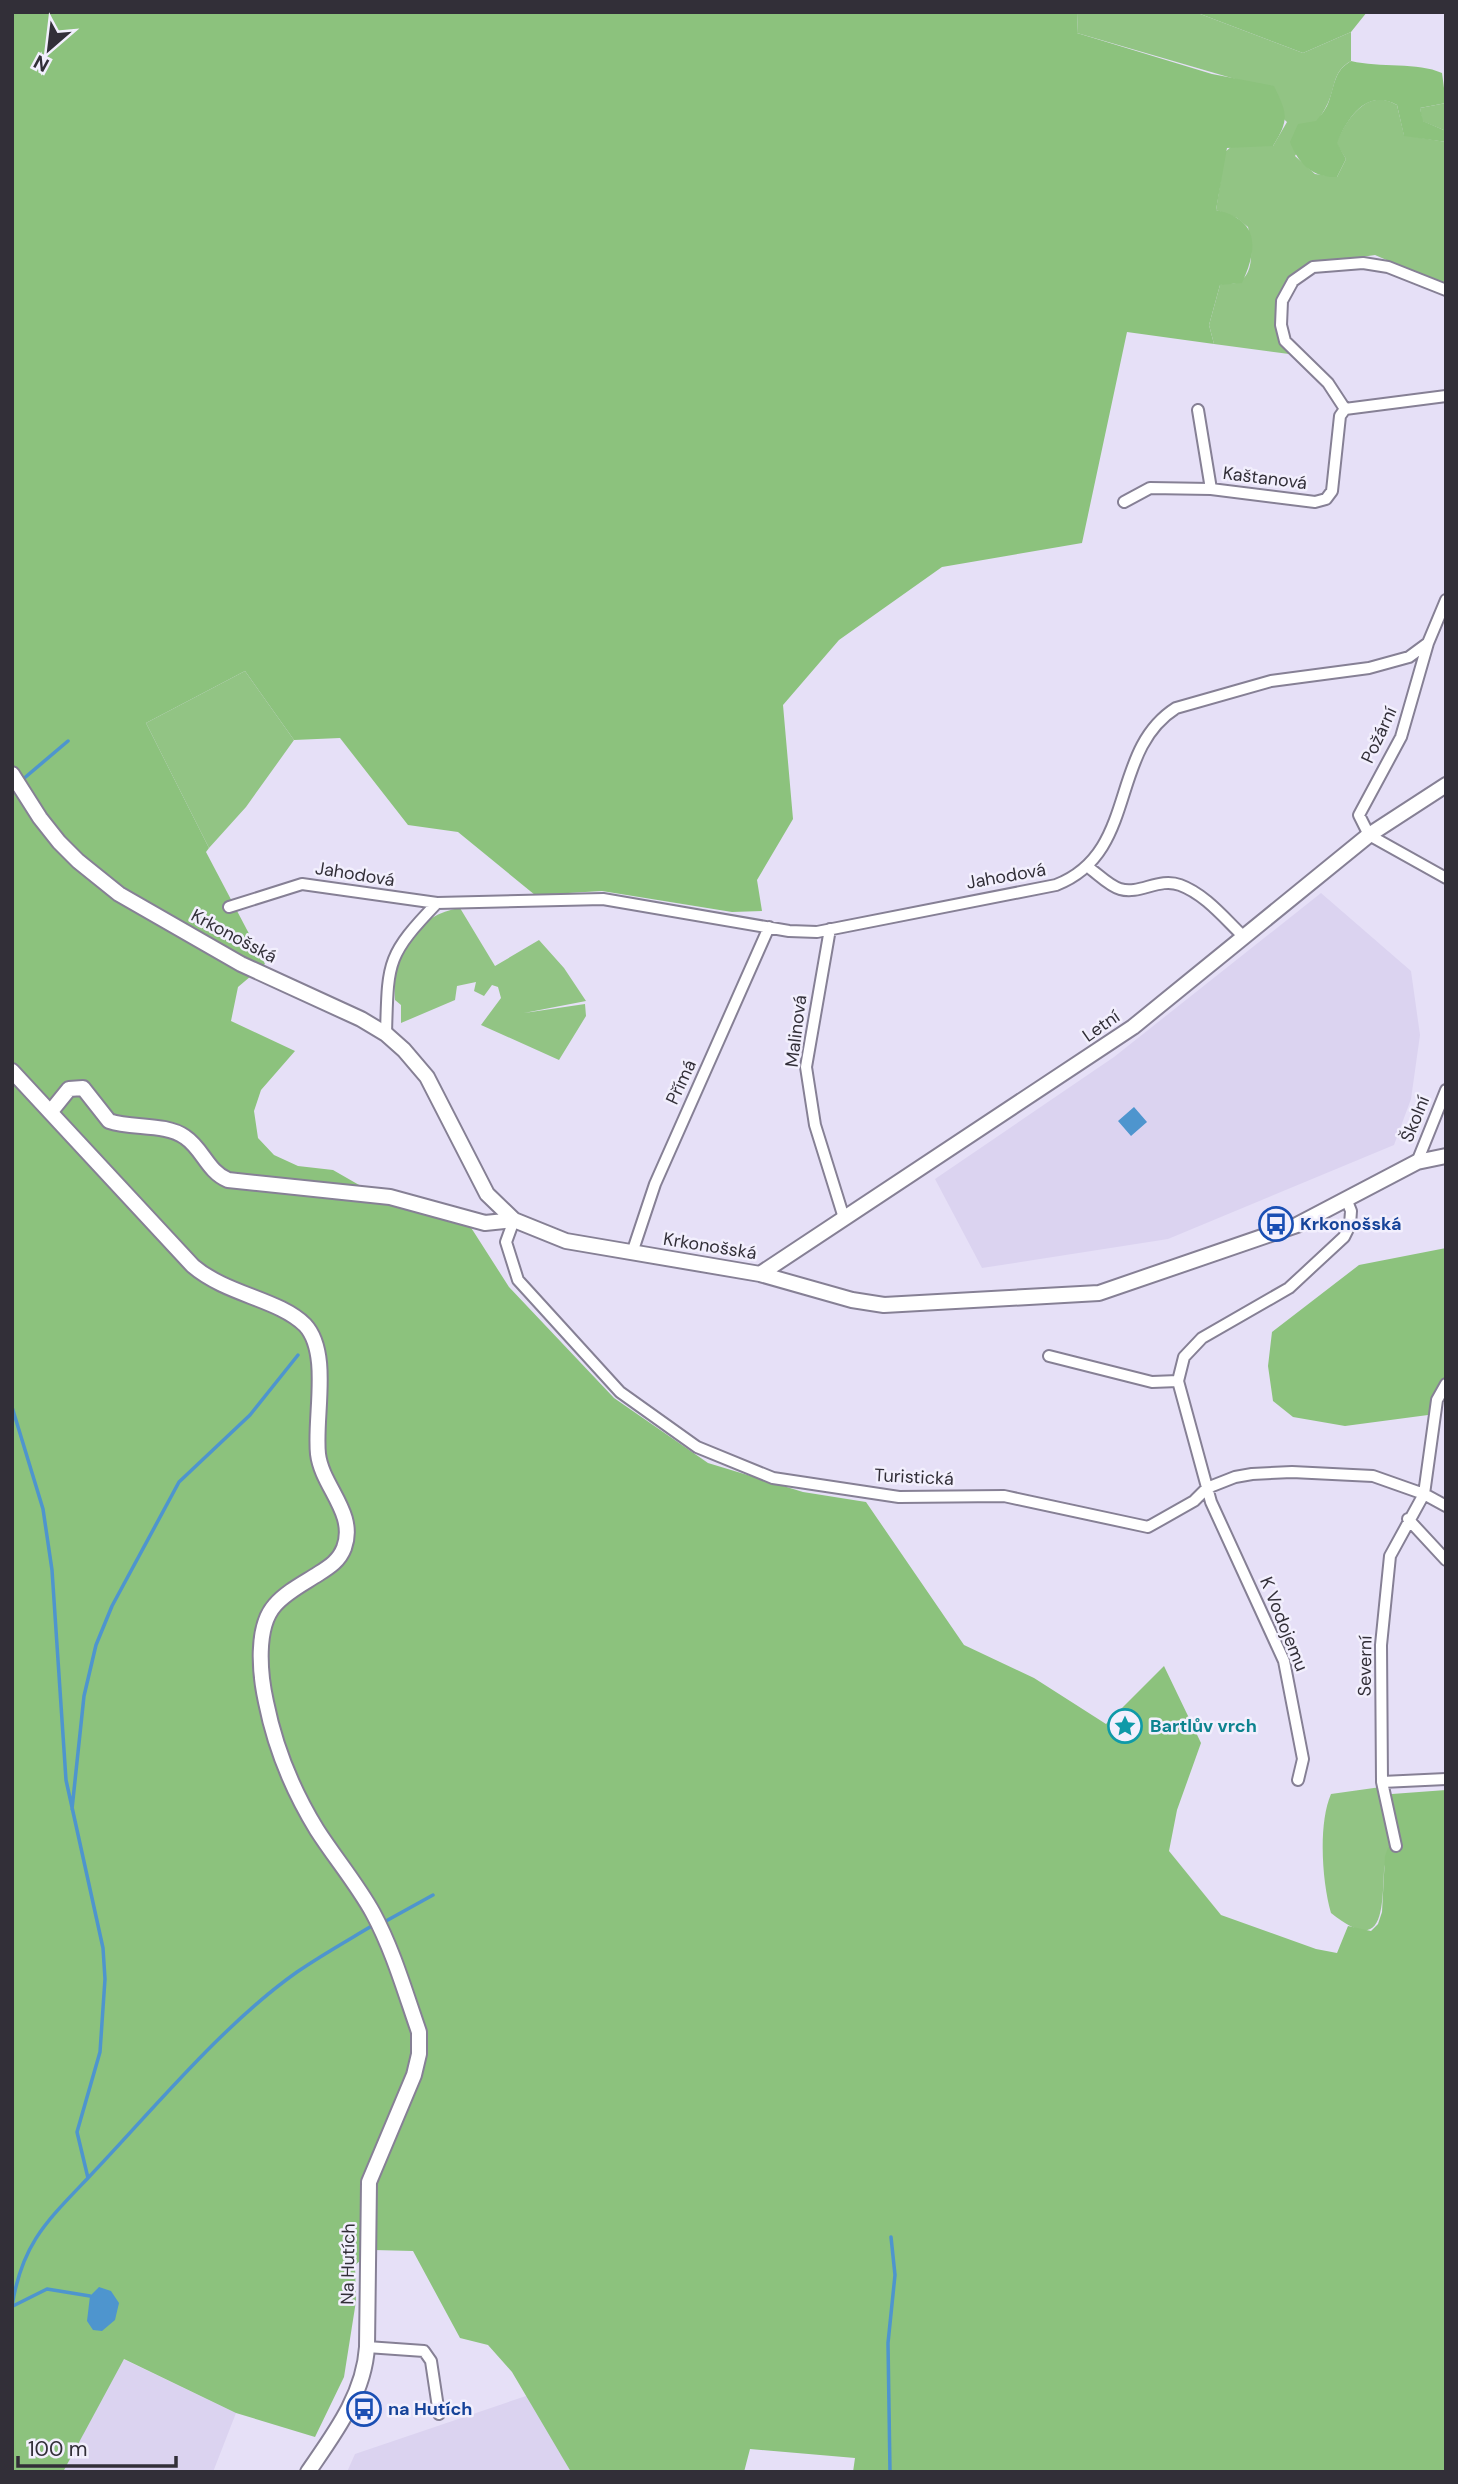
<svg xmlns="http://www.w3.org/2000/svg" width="1458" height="2484" font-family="'DM Sans',sans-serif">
<rect width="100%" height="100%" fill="#e6e0f7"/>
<path fill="#dbd3f0" d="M1321 893 1411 971 1420 1035 1411 1099 1394 1145 1168 1239 982 1268 935 1179 1114 1057Z
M123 2359 236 2413 213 2472H63Z
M529 2395 571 2472H347L355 2454Z"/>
<path fill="#92c484" d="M1078 12H1195L1303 53 1351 32V61C1332 72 1336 86 1328 103 1319 121 1306 138 1295 156L1315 174 1337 177 1346 159 1336 143C1347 119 1367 87 1397 105L1404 135 1446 142V286L1375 255 1314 264 1285 285 1276 301 1279 339 1289 354 1214 344 1209 325 1220 285C1226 282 1230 285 1236 283 1257 276 1251 242 1248 227L1237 218 1216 210 1225 152 1232 146H1273L1287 122 1242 81 1077 33Z
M1446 103V131L1422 121 1420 108Z
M245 671 294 740 246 807 209 848 146 723Z
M460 908 495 966 539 940 564 968 586 1001 524 1013 585 1004 586 1016 559 1060 481 1025 501 998 498 987 492 985 484 996 474 991 476 982 457 986 455 1000 401 1023V1005L395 1000C391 956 414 915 460 908Z
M1381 1787C1380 1805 1388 1821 1389 1840 1390 1850 1385 1861 1384 1871 1382 1915 1382 1954 1331 1913 1322 1882 1318 1824 1331 1794Z"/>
<path fill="#8cc27d" d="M12 12H1078L1077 33 1212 74 1274 86C1287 113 1290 119 1273 146L1227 148 1216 210C1260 220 1258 248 1242 283L1220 285 1209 325 1214 344 1127 332 1082 543 942 567 839 640 783 705 793 819 757 880 762 911 732 912 602 891 535 895 458 832 408 825 340 738 294 740 245 671 146 723 209 848 206 852 265 964 238 987 231 1021 295 1051 261 1090 254 1111 258 1138 274 1155 298 1166 333 1170 387 1201 470 1226 509 1287 614 1398 708 1463 803 1492 866 1502 964 1645 1034 1678 1106 1724 1164 1666 1201 1743 1177 1810 1169 1851 1221 1915 1316 1949 1337 1953 1348 1926 1371 1931 1378 1924 1382 1912 1385 1856 1390 1842 1380 1799 1392 1794 1446 1790V2472H853L855 2458 750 2449 744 2472H571L512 2372 488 2345 460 2338 413 2251 374 2250 355 2265 356 2301 344 2377 315 2437 236 2413 124 2359 63 2472H12Z
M1195 12H1367L1351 32 1303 53Z
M1351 61C1380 68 1418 62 1442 73L1446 103 1420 108 1423 121 1446 131V142L1404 136 1397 105C1366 88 1347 119 1337 143L1346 159 1337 177C1312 178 1298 163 1290 142L1298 124 1316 121C1321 115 1327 108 1329 101 1335 84 1334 71 1351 61Z
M1446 1248V1374L1428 1415 1345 1426 1293 1417 1273 1401 1268 1366 1272 1332 1359 1265Z"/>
<path fill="#4e95ce" d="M1134 1107 1147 1122 1131 1136 1118 1121Z
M99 2287 111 2291 119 2303 115 2320 102 2331 93 2330 87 2321 90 2296Z"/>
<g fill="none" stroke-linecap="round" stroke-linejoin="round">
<path stroke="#4e95ce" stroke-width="3.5" d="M22 780 68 741
M12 1407 43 1509 52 1570 66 1780 103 1948 105 1979 100 2052 77 2132 88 2178C46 2222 22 2244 12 2306
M72 1809 84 1696 96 1645 112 1606 179 1482 250 1415 298 1355
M386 1921 433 1895
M88 2178C151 2112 223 2024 297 1972 320 1956 345 1942 370 1927
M13 2306 47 2289 90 2296
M890 2472 888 2343 895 2275 891 2237"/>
<g stroke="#868095" stroke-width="14">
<path id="minor" d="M1345 409 1328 383 1285 341 1281 325 1282 301 1293 281 1313 267 1363 263 1388 267 1446 290
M1198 410 1211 489 1315 502 1326 499 1332 491 1340 416 1345 409 1446 396
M1124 502 1150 488 1211 489
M1428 643 1401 737 1359 815 1369 835 1446 878
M1088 867C1098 874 1109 886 1120 889 1140 895 1159 877 1180 885 1205 894 1225 919 1244 937
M229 907 302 884 437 903 603 899 789 931 817 932 1056 885C1139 853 1108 751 1176 708L1271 681 1369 668 1409 657 1428 643 1446 600
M830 929 806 1067 815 1125 844 1218
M386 1034C388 962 386 956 437 903
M1417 1162 1446 1090
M514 1220 506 1242 518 1280 620 1392 697 1447 773 1478 899 1497 1004 1496 1148 1527 1194 1501 1207 1488 1235 1477 1252 1474 1292 1472 1373 1476 1424 1494 1446 1506
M632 1253 655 1184 769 927
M1049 1356 1152 1382 1178 1381
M1408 1519 1446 1560
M1298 1780 1303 1759 1284 1661 1211 1502 1178 1381 1184 1357 1202 1338 1289 1288 1344 1237 1350 1225 1351 1211 1347 1201
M1382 1782 1446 1779
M1396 1846 1382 1782 1381 1645 1390 1556 1424 1494 1437 1400 1446 1384
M367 2347 424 2351 431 2361 439 2414"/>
</g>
<g stroke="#868095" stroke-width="18">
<path id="tertiary" d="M12 774 40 818 59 842 78 861 119 894 241 964 361 1019 386 1034 404 1050 427 1077 487 1194 514 1220 566 1241 760 1274 852 1300 884 1305 1099 1293 1297 1225 1417 1162 1446 1156
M12 1071 193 1266C227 1295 279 1299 305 1325 331 1353 314 1417 318 1454 322 1487 357 1513 344 1548 339 1561 329 1567 318 1574 304 1583 286 1592 275 1605 255 1627 260 1675 266 1702 275 1747 293 1791 317 1830 335 1858 357 1884 373 1913 393 1950 405 1992 419 2032V2054L414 2075 369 2182 367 2347C364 2395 334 2434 308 2472
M52 1110 69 1089 83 1088 109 1121C132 1129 165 1123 185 1137 203 1149 207 1171 228 1180L390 1197 485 1223 514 1220
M760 1274 1133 1027 1369 835 1446 785"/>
</g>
<use href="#minor" stroke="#fff" stroke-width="10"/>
<use href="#tertiary" stroke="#fff" stroke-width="14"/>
</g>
<defs>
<g id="bus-ring" transform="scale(1.75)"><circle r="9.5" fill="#f2effd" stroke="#1a4fb4" stroke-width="1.5"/><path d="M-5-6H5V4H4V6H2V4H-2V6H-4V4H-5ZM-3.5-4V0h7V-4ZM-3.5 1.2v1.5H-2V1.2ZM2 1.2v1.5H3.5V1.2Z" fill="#1a4fb4"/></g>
<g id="sight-ring" transform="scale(1.75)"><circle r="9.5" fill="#f2effd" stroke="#0f9aa8" stroke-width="1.5"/><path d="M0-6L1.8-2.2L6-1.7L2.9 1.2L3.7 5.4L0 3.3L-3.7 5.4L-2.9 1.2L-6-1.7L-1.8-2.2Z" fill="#0f9aa8"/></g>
</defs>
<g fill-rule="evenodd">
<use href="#bus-ring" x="1276" y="1224"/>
<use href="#sight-ring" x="1125" y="1726"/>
<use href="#bus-ring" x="364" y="2409"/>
</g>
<g text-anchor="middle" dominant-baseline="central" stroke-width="5" stroke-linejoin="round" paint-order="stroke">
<g font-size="18" fill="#322f38" stroke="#f2effd">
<text transform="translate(1265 478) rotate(7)">Kaštanová</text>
<text transform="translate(1379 735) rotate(-65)">Požární</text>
<text transform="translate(355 874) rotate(9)">Jahodová</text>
<text transform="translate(1006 876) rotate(-10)">Jahodová</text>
<text transform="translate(234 936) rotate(28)">Krkonošská</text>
<text transform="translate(1101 1026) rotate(-35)">Letní</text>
<text transform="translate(796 1031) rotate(-83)">Malinová</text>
<text transform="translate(681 1082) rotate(-65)">Přímá</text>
<text transform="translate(1415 1119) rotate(-68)">Školní</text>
<text transform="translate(710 1246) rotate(9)">Krkonošská</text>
<text transform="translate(914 1477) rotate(3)">Turistická</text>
<text transform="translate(1284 1624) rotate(68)">K Vodojemu</text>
<text transform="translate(1365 1666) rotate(-89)">Severní</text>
<text transform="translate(348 2264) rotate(-89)">Na Hutích</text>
</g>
<g font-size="18" font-weight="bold" fill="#164399" stroke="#f2effd" text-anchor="start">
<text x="1300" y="1224">Krkonošská</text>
<text x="388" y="2409">na Hutích</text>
</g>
<g font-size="18" font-weight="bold" fill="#0d838f" stroke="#f2effd" text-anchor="start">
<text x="1150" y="1726">Bartlův vrch</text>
</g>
</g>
<rect width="1458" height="2484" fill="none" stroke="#322f38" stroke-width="28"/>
<g transform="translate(49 49) rotate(208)" stroke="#f2effd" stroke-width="5" paint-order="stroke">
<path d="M0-5L12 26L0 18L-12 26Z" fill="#322f38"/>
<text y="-10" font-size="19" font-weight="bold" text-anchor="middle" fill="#322f38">N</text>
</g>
<path d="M18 2456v10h158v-10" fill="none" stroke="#322f38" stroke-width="3.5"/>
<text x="28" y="2456" font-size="21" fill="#322f38" stroke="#f2effd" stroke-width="5" paint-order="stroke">100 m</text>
</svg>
